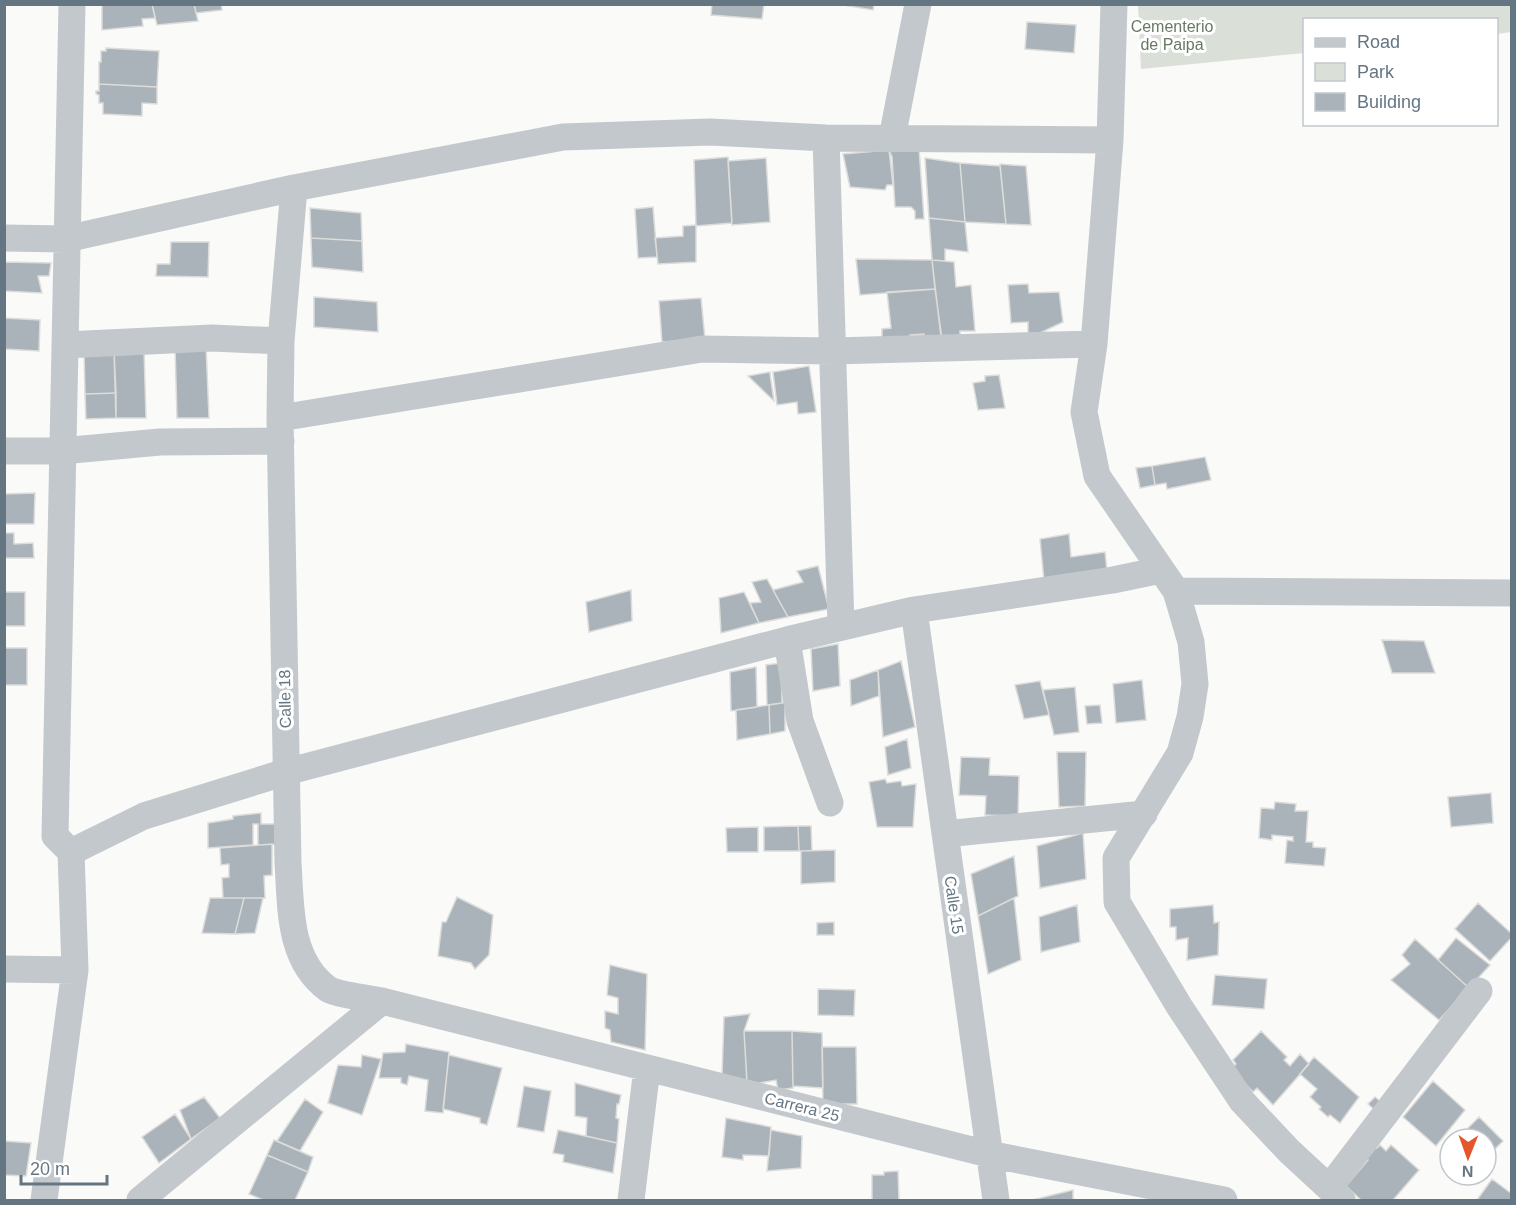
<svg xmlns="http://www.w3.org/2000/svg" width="1516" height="1205" font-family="Arial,sans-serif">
<rect width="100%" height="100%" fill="#fafaf8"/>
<path fill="#dadfd7" d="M1138 5H1511V32L1497 34 1496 20H1304V53L1141 69Z"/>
<path fill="#aab3b9" stroke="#dcdcda" stroke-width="1.5" d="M102 4H152L155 18 142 19 143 26 102 30Z
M152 4H194L198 21 157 25Z
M194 4H221L222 10 196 13Z
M712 4H764L762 19 711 15Z
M837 4H874L873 10Z
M1027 22 1076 25 1074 53 1025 49Z
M106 48 159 51 157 87 99 84V62H101V51H106Z
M99 84 157 87V104L142 103V116L103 114V103H99V95L96 94V91H99Z
M919 148 924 219H915V211L911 207H895L892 157 889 150Z
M889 150 893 185H887L885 190 850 187 843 154Z
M728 157 732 223 696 226 694 160Z
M766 158 770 222 732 225 728 161Z
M925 158 960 163 965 222 929 218Z
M960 163 1000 166 1006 224 965 222Z
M1000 164 1026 166 1031 225 1006 224Z
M653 207 657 257 638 258 635 209Z
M310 208 361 213 362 241 311 238Z
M929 218 965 222 968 252 945 249V261L932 260Z
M696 225V262L658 264 655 238 683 236V226Z
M311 238 362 241 363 272 312 267Z
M171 242H209L208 277 156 276 157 264H170Z
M856 259 932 260 935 289 860 295Z
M932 260 954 262 956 287 971 285 975 331H960V337H941Z
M4 262 51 263 49 276H38L42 293 4 291Z
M1028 284 1029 293 1059 292 1063 322 1038 334 1028 335V322L1011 323 1008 285Z
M935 289 942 339 924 338V334L910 335V341L882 340V329L891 328 887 292Z
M314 297 377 302 378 332 314 327Z
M701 298 705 339 662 342 659 301Z
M4 318 40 320 39 351 4 349Z
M175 346H206L209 418H177Z
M144 350 146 418H116L114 351Z
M84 351H114L116 393 85 394Z
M809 366 816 412 798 414 797 402 777 405 773 372Z
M770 372V374L774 401 748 376Z
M999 375 1005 408 978 410 973 383 985 381V376Z
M116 393V418L86 419 85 394Z
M1205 457 1211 480 1167 489 1166 483 1155 485 1152 466Z
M1152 466 1155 485 1140 488 1136 468Z
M35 493 34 524H4V494Z
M4 533H14V544L33 543 34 558H4Z
M1069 534 1071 557 1105 552 1107 571 1044 581 1040 539Z
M818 566 829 609 788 617 773 590 803 582 797 571Z
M767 579 788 617 759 623 750 603 761 602 752 582Z
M631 590 632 621 589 632 586 602Z
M4 592H25V626H4Z
M744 592 759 623 721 633 719 598Z
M1382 640 1424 641 1435 673H1392Z
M838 644 840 686 813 691 811 649Z
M4 648H27V685H4Z
M901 661 915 727 883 737 878 670Z
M781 663 782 703 767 705 766 665Z
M756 667 757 707 731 711 730 672Z
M878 670 879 696 851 706 850 680Z
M1142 680 1146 720 1116 723 1113 684Z
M1040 681 1049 715 1024 719 1015 685Z
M1075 687 1079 732 1054 735 1043 690Z
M782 703H785V731L770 734 769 705Z
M769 705 770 734 737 740 736 710Z
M1100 705 1102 723 1087 724 1085 706Z
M907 739 911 768 888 775 885 747Z
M1057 752H1086L1085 806 1059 807Z
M961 757 990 758 989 775 1019 776 1018 816 985 815 986 796 959 795Z
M885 779 887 783 901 781 902 786 916 784 913 827H877L869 782Z
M1491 793 1493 823 1451 827 1448 797Z
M1275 802 1296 804 1295 811H1308L1306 842H1313V847L1326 848 1324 866 1285 863 1287 840 1293 841V837L1272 835V840L1259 838 1261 808 1274 809Z
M261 813V824H276V844L258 845V824H253V845L208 848V823L233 819V816Z
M798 826 799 851H764V827Z
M798 826H811L812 851H799Z
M758 827V852H727L726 828Z
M1083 833 1086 879 1040 888 1037 846Z
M272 844V875L264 876 265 898H223L222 878 229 877V864L221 865 220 848Z
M835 850V882L801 884V851Z
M1014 856 1018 896 978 916 971 874Z
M457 897 493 915 489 955 475 969 471 963 438 956 442 922H446Z
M210 898H244L235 934 202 933Z
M244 898H263L255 933 235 934Z
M1014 898 1021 960 988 974 978 916Z
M1478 903 1512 934V937L1490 961 1455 929Z
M1077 905 1080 942 1041 952 1039 917Z
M1213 905 1214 923 1219 922 1218 955 1187 960 1188 938 1176 940V927H1170V909Z
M834 922V935H817V923Z
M1456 938 1490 965 1469 988 1438 960Z
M1415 939 1469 988 1439 1020 1391 980 1410 964 1402 955Z
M610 965 647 974 645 1050 611 1042 610 1030 605 1028V1011L618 1014V998L607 995Z
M1215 975 1267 979 1264 1009 1212 1005Z
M818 989 855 990 854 1016 818 1015Z
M750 1014 744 1031 747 1083 722 1075 724 1017Z
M744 1031H792L793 1088 778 1090 776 1080 759 1083 747 1081Z
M792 1031 822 1033 823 1088 793 1086Z
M1261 1031 1287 1057 1284 1060 1290 1066 1300 1054 1309 1064 1273 1105 1257 1088 1253 1092 1231 1069 1236 1064 1233 1060Z
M406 1044 449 1052 443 1113 425 1111 428 1080 409 1076 407 1085 401 1083V1078H379L383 1053 405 1052Z
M822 1047H856L857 1104H823Z
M362 1055 381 1059 362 1115 328 1103 338 1065 361 1067Z
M449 1055 502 1068 487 1125 480 1123V1118L443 1109Z
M1314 1057 1359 1097 1340 1123 1330 1115 1328 1117 1319 1109 1321 1107 1310 1097 1317 1089 1300 1074Z
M1433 1081 1465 1110 1436 1146 1403 1117Z
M575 1083 621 1095 619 1104H617L616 1118 619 1119 617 1143 586 1136 587 1118 575 1116Z
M524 1086 551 1091 544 1132 517 1127Z
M204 1097 220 1118 191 1139 180 1110Z
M1375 1097 1385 1105 1378 1113 1368 1104Z
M305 1099 323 1112 300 1151 277 1141Z
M175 1114 191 1139 159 1163 142 1137Z
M1479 1117 1503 1141 1486 1158V1139H1457Z
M726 1118 771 1127 769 1156 743 1155V1160L722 1157Z
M558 1130 617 1143 613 1173 563 1162 564 1155 553 1153Z
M771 1130 802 1136 801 1168 767 1171Z
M274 1140 313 1157 308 1172 267 1155Z
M4 1141 31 1143 26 1176 4 1175Z
M1380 1145 1386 1151 1391 1145 1419 1170 1393 1200H1361L1346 1186 1368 1160 1366 1159 1376 1147 1377 1148Z
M267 1155 308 1172 295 1200H263L249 1194Z
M898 1171 899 1200H872V1175H884V1172Z
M1492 1179 1512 1194V1200H1477Z
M1073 1190V1200H1032Z"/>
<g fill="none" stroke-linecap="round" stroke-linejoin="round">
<path stroke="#c3c8cc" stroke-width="27" d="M1114 4 1110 140 1094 344 1084 412 1097 476 1176 591 1191 642 1195 684 1190 717 1180 753 1116 858 1117 902 1179 1006 1242 1101 1289 1151 1342 1200
M826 138 841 626
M892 138 918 4
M294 188 281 341 280 418 288 863C291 907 288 960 328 989 335 994 371 999 382 1001L988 1154 1224 1200
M4 238 66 239 294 188 563 137 710 132 826 138 1110 140
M65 345 212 338 281 341
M280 418 702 349 833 351 1094 344
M4 451H61L160 442 281 441
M1176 591 1512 593
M914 610 996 1200
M787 640 800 721 830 803
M945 834 1144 814
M71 852 144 816 286 772 787 640 914 610 1113 580 1161 570
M4 969 75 970
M1329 1188 1479 991
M44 1200 75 970 71 852 55 836 72 4
M140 1200 382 1001
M631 1200 647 1068"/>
</g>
<g text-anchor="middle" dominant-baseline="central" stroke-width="6" stroke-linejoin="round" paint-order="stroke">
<g font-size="16" fill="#687a64" stroke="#fff">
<text x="1172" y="26">Cementerio<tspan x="1172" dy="18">de Paipa</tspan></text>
</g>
<g font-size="16" fill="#657683" stroke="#fff">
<text transform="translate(285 699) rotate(-91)">Calle 18</text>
<text transform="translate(954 905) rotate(82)">Calle 15</text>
<text transform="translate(802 1107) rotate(14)">Carrera 25</text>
</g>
</g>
<rect width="1516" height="1205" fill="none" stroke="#657683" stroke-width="12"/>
<rect x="1303" y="18" width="195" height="108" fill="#ffffff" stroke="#c1c8cd" stroke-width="1.5"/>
<rect x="1315" y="38" width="30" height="9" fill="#c3c8cc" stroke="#c1c8cd" stroke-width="1.5"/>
<text x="1357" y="48" font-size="18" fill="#657683">Road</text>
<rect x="1315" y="63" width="30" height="18" fill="#dadfd7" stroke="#c1c8cd" stroke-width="1.5"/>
<text x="1357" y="78" font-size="18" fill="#657683">Park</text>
<rect x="1315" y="93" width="30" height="18" fill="#aab3b9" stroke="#c1c8cd" stroke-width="1.5"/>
<text x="1357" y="108" font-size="18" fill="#657683">Building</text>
<g transform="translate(1468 1157) rotate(181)"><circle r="28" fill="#ffffff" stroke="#c1c8cd" stroke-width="1.5"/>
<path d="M0-4.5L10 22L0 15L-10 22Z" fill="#e4572e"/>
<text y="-9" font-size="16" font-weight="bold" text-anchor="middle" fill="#657683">N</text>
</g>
<path d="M21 1175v9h86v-9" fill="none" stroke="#657683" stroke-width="3"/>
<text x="30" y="1175" font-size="18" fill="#657683" stroke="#ffffff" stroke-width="4.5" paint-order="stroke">20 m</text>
</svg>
